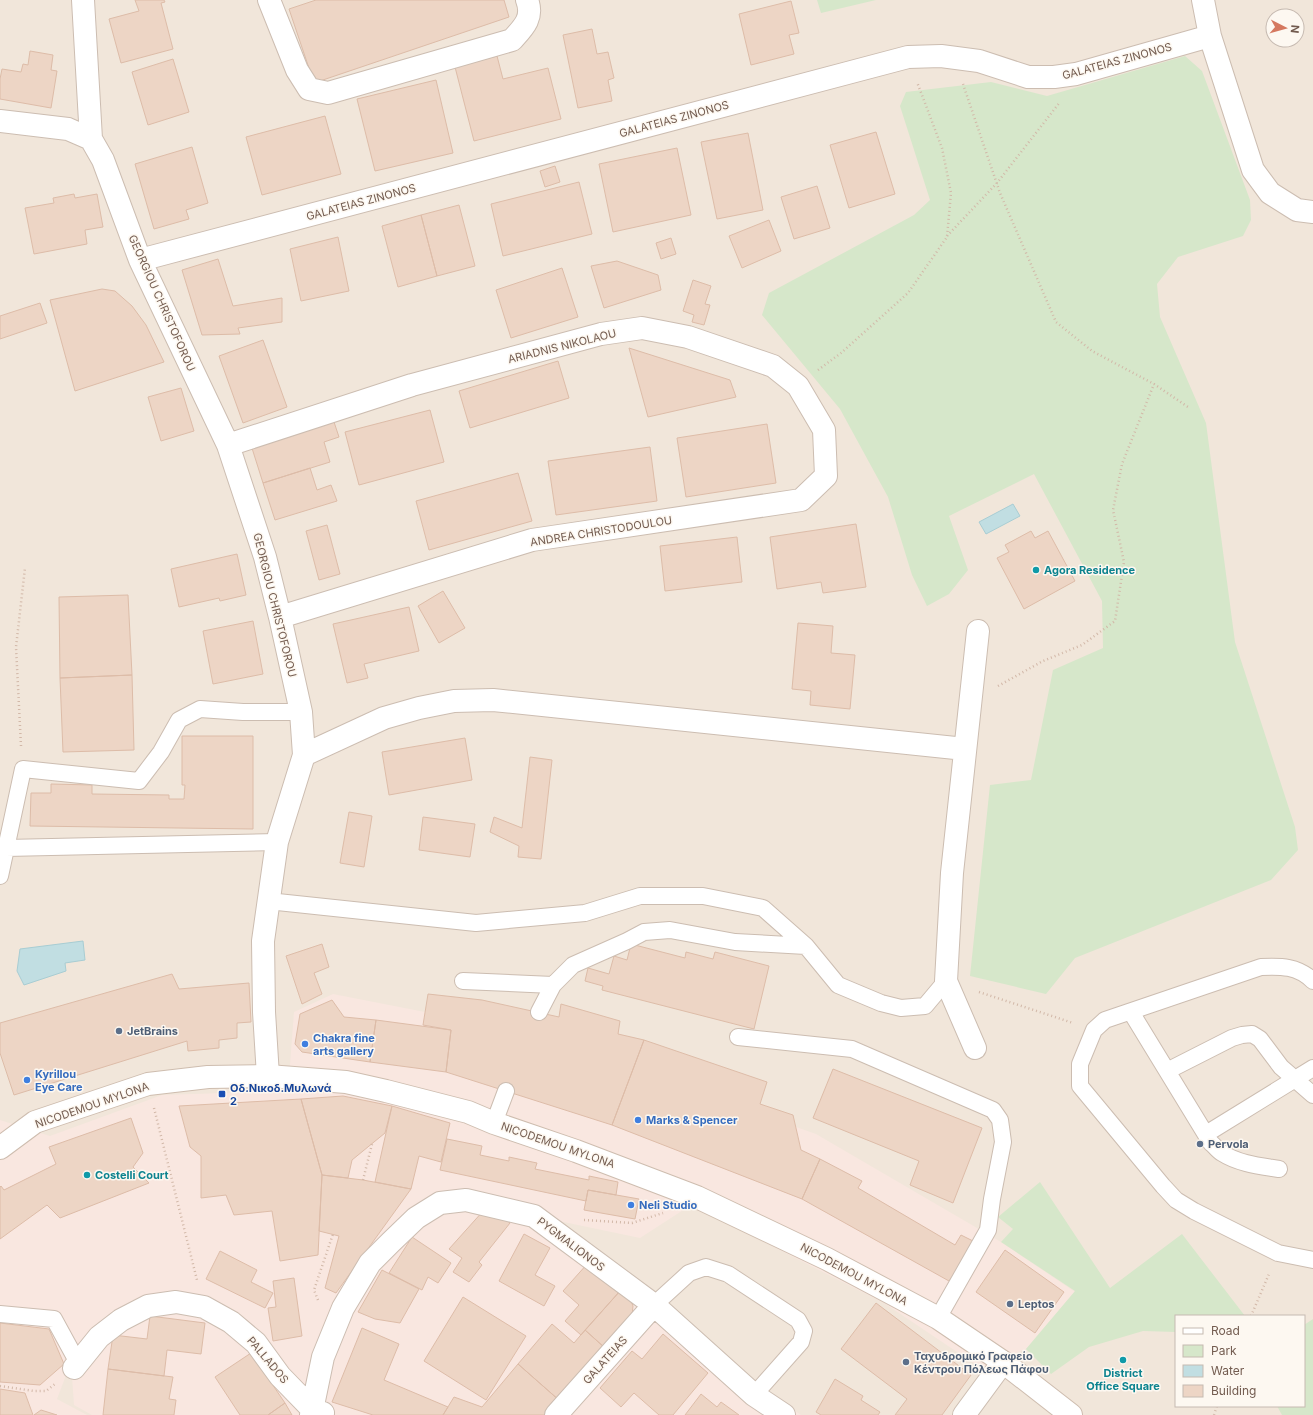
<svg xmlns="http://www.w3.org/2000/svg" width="1313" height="1415" font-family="Inter,sans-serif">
<rect width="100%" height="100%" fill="#faf4eb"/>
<path fill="#f1e6da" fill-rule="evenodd" d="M0 0H1313V1415H0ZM1273 16H1297V40H1273ZM1176 1316H1304V1406H1176Z"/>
<path fill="#f9e7e0" d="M333 994 527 1032 816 1134 1001 1242 1075 1292 1026 1349 981 1368 884 1303 691 1205 640 1238 535 1216 699 1346 801 1415H92L74 1405 71 1362 57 1399 87 1415H0V1120L50 1136 162 1095 288 1091 294 1012Z"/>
<path fill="#d6e7ca" d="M817 0H876L821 13Z
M1185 56 1202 71 1250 200 1251 220 1243 236 1178 257 1157 284 1160 317 1206 423 1235 642 1295 827 1298 850 1271 880 1075 958 1046 994 970 976 990 785 1031 780 1053 670 1103 648 1102 601 1034 474 949 516 968 570 949 594 927 606 912 575 888 497 840 409 762 315 769 293 914 215 930 200 900 106 906 92 991 82 1047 96Z
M1040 1182 1110 1288 1182 1234 1245 1316H1176V1332L1143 1331 1089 1347 1051 1374 1026 1349 1075 1291 1001 1242 1013 1229 998 1217Z
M1313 1319V1415H1282L1277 1406H1304V1325Z"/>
<path fill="#c1dee2" stroke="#a8cdd3" d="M1013 504 1020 516 986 534 979 522Z
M83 941 85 960 65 963 66 971 24 985 17 971 20 949Z"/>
<path fill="#edd5c5" stroke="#ddbca8" d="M135 0H164L165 2 161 3 173 49 121 63 109 19 139 11Z
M316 0H504L509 17 314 83 289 9Z
M791 1 799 33 789 35 794 54 751 65 739 14Z
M592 29 597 54 608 52 614 78 608 80 612 101 578 108 563 35Z
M30 51 53 55 51 70 57 71 51 108 0 99V79L2 69 21 72 23 64 28 65Z
M497 56 503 79 548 68 561 119 474 141 455 67Z
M173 59 189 112 148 125 132 72Z
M436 80 453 153 375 171 357 99Z
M325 116 341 174 262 195 246 137Z
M876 132 895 194 849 208 830 145Z
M748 133 763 210 717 219 701 142Z
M192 147 208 203 186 210 189 219 154 229 135 164Z
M677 148 691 215 613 232 599 164Z
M555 166 560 182 545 187 540 171Z
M579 182 592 234 503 256 491 204Z
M817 186 830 228 794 239 781 197Z
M74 194 75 198 97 194 103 227 85 230 87 244 34 254 25 208 54 203 53 198Z
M459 205 475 266 437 276 421 215Z
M421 215 437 276 398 287 382 226Z
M769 220 781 251 742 268 729 236Z
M338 237 349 291 301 301 290 249Z
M671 238 676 254 661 259 656 243Z
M218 259 233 306 282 298V322L238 328 240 334 202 335 182 270Z
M617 261 658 275 661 290 604 308 591 266Z
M562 268 578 317 511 338 496 290Z
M693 280 711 286 705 304 710 305 704 325 692 322 694 315 683 311Z
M102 289 115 291 132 306 146 325 164 362 75 391 50 300Z
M40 303 47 323 0 339V316Z
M263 340 287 407 243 423 219 356Z
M629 348 730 380 736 397 648 417Z
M558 361 569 398 470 428 459 391Z
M181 388 194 431 161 441 148 397Z
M430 410 444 462 359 485 345 432Z
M333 419 339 437 324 442 330 462 263 483 251 445Z
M767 424 776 483 686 497 677 438Z
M650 447 657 501 556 515 548 461Z
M310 468 317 490 331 485 337 501 275 520 263 483Z
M518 473 532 521 429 550 416 501Z
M856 524 866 587 823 593 821 582 777 589 770 537Z
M327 525 340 574 319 580 306 531Z
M1031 531 1035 538 1048 531 1075 581 1024 609 997 558 1009 552 1005 545Z
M737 537 742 582 665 591 660 546Z
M237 554 246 595 220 601 219 598 179 607 171 569Z
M443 591 465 628 439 643 418 606Z
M128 595 132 675 60 678 59 597Z
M409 607 419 651 364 664 368 678 347 683 333 624Z
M253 621 263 674 213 684 203 631Z
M798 623 833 626 831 653 855 655 850 709 810 705 811 691 792 689Z
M132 675 134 750 63 752 60 678Z
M182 736H253V829L30 826 31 793H51V784L92 785V794L169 795V799H184L185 785H182Z
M465 738 472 780 389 795 382 752Z
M530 757 552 760 541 859 518 857 519 846 490 832 494 817 522 828Z
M349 812 372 816 364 867 340 863Z
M423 817 475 824 470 857 419 850Z
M322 944 329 967 314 973 322 994 302 1004 286 956Z
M631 944 685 958 686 952 713 959 715 952 769 966 754 1029 602 990 603 986 585 981 588 968 609 974 614 956 627 960Z
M172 974 179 989 249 983 251 1022 237 1023V1038L219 1040V1048L188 1051 187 1041 14 1095 0 1053V1023Z
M428 994 482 1000 559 1017 561 1004 620 1021 618 1034 644 1040 612 1125 446 1072 451 1030 423 1025Z
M332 1000 344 1017 376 1020 370 1062 302 1052 295 1044 300 1014Z
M376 1020 451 1030 446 1072 370 1062Z
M644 1040 767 1082 760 1104 793 1115 801 1150 820 1159 802 1199 612 1125Z
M833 1069 982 1128 953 1203 910 1185 919 1161 813 1118Z
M343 1096 392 1106 385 1133 352 1160 348 1178 322 1175 301 1099Z
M301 1099 322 1175 318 1255 280 1261 272 1211 234 1215 226 1195 201 1198V1156L190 1147 179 1106Z
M392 1106 450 1123 441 1162 419 1156 411 1189 375 1182Z
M131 1118 143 1153 133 1167 149 1183 60 1218 47 1205 0 1239V1187L1 1186 4 1190 56 1164 49 1147Z
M447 1139 482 1146 480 1155 509 1161V1157L537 1163 535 1169 589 1180V1176L618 1182 616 1195 588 1190 586 1201 440 1170Z
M820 1159 862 1181 858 1188 955 1245 961 1235 977 1243 949 1281 802 1199Z
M322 1175 363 1180 411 1189 336 1293 325 1288 339 1236 319 1231Z
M588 1190 639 1199 635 1219 584 1210Z
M484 1210 496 1212 510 1223 479 1262 482 1265 469 1282 453 1272 462 1258 449 1249Z
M524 1234 550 1248 535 1275 555 1286 544 1306 499 1281Z
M412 1237 451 1263 438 1283 428 1277 422 1290 389 1273Z
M1005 1250 1064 1292 1035 1333 976 1292Z
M220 1251 257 1270 251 1282 273 1293 265 1308 206 1279Z
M588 1263 620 1291 581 1335 565 1321 579 1305 563 1291Z
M382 1270 419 1289 400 1323 375 1319 358 1312Z
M294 1278 302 1336 273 1341 268 1308 276 1307 273 1281Z
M620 1291 631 1301 633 1306 632 1316 605 1348 585 1330Z
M463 1297 526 1336 486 1400 424 1361Z
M876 1303 971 1375 942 1415H895L907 1399 841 1349Z
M150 1316 205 1323 201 1354 167 1350 164 1376 108 1369 113 1335 147 1339Z
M0 1323 49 1329 64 1364 40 1385 0 1382Z
M552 1324 574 1343 585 1330 605 1348 560 1401 518 1364Z
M362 1328 399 1344 384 1380 448 1407 443 1415H373L332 1402Z
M663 1334 708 1373 673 1415H659L634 1393 621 1407 600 1388 632 1351 642 1359Z
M251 1353 285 1403 268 1415H240L215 1377Z
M518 1364 560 1401 547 1415H443L454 1397 482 1407Z
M108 1369 173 1377 169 1399 176 1400 174 1415H103Z
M835 1379 863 1396 861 1400 880 1412 878 1415H821L816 1412Z
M0 1389 25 1393 33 1415H0Z
M701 1394 717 1407 721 1402 739 1415H685Z
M285 1403 292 1415H268Z
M41 1410 57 1415H34Z"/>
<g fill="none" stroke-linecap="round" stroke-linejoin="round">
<g stroke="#ccbdb1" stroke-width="18">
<path id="lane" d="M6 848 277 842
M0 876 23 769 139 781 161 752 179 720 200 709 243 712H301
M268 901 476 923 585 913 640 896H703L763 908 806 946 838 985 881 1003 901 1008 925 1006 946 981
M463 981 553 985 573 965 627 941 644 932 670 930 735 942 806 946
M1313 981C1298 966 1281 966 1261 967L1105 1020 1094 1030 1080 1064V1086L1163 1186 1176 1200 1194 1211 1278 1253 1313 1260
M539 1012 553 985
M1131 1012 1211 1143C1215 1146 1218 1151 1222 1153 1239 1164 1261 1166 1279 1169
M738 1037 852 1049 993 1110 1000 1120 1003 1142 992 1199 988 1230 938 1318
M1167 1071 1232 1038 1242 1035 1252 1034 1260 1039 1281 1067 1313 1095
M494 1123 506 1091
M1206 1134 1313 1068
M654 1305 689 1273 706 1267 728 1274 798 1320 804 1331 801 1342 754 1395
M0 1314 54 1319 78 1363"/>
</g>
<g stroke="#ccbdb1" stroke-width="24">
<path id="street" d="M83 0 91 139 103 160 140 260 228 445 265 557 280 617 301 712 304 755 277 842 263 941 264 1012 268 1076
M269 0 297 70 309 89 328 93 512 40C523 28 534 18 527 0
M1203 0 1210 36 1253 170 1270 193 1297 210 1313 212
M0 121 68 129 91 139
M140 260 908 57 941 56 979 61 1028 77H1054L1076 74 1210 36
M228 445 412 385 601 334 642 328 688 337 773 366 798 386 824 430 826 476 801 500 532 540 280 617
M304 755 384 718 419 708 454 701 493 700 965 749
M975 1048 946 981 952 873 978 631
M74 1368 99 1337 121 1320 148 1306 176 1302 204 1307 231 1322 256 1343 280 1376 312 1409 323 1413
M311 1415 323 1357 343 1308 370 1263 391 1242 416 1218 440 1203 466 1200 534 1216 654 1305 754 1395 784 1415
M556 1415 654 1305
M964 1415 1003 1362"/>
</g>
<g stroke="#cebdaf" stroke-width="24">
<path id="secondary" d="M0 1148 35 1122 148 1084 208 1077 268 1076 346 1082 386 1091 468 1112 494 1123 576 1151 697 1197 827 1259 938 1318 1003 1362 1071 1415"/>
</g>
<path stroke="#d2b8a8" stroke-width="2.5" stroke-dasharray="1 3" stroke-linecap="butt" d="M963 84 1000 193 1056 322 1092 351 1154 384 1188 407
M947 236 997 183 1060 102
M818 370 841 353 908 293 947 237 951 193 942 148 917 82
M998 686 1043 661 1082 645 1115 621 1124 562 1113 510 1122 464 1154 384
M21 746 16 647 25 568
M979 992 1073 1023
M154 1108 197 1280
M363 1180 372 1144
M584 1220 632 1223 663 1213
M318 1300 314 1290 333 1234
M1251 1316 1269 1274
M0 1386 34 1391H46L55 1384
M1214 1415 1217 1406"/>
<use href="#lane" stroke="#fff" stroke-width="16"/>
<use href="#street" stroke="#fff" stroke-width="22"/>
<use href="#secondary" stroke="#fff" stroke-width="22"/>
</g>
<g fill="#0f9aa8" stroke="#fdf8f1" stroke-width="1.5">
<circle cx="1036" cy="570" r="4"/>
<circle cx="87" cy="1175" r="4"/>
<circle cx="1123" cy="1360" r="4"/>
</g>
<g fill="#5c6f8a" stroke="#fdf8f1" stroke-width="1.5">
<circle cx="119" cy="1031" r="4"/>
<circle cx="1200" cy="1144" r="4"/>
<circle cx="1010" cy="1304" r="4"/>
<circle cx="906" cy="1362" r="4"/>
</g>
<g fill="#3f7fe0" stroke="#fdf8f1" stroke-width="1.5">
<circle cx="305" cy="1044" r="4"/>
<circle cx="27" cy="1080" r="4"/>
<circle cx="638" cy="1120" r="4"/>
<circle cx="631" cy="1205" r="4"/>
</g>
<rect fill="#1a4fb4" stroke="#fdf8f1" stroke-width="1.5" x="218" y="1090" width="8" height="8" rx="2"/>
<g text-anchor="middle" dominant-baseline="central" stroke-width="3" stroke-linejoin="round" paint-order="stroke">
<g font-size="11" fill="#735c50" stroke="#fdf8f1">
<text transform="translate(1117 61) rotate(-15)">GALATEIAS ZINONOS</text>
<text transform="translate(674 119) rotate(-15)">GALATEIAS ZINONOS</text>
<text transform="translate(361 202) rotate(-15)">GALATEIAS ZINONOS</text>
<text transform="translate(162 303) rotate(66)">GEORGIOU CHRISTOFOROU</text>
<text transform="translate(562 346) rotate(-14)">ARIADNIS NIKOLAOU</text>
<text transform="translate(601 531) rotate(-9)">ANDREA CHRISTODOULOU</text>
<text transform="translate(275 605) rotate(76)">GEORGIOU CHRISTOFOROU</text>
<text transform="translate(92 1105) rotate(-19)">NICODEMOU MYLONA</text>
<text transform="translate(558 1145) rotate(19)">NICODEMOU MYLONA</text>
<text transform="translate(571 1244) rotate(37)">PYGMALIONOS</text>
<text transform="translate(854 1274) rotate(28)">NICODEMOU MYLONA</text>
<text transform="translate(268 1360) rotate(50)">PALLADOS</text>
<text transform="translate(605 1360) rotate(-48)">GALATEIAS</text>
</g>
<g font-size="11" font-weight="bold" fill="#0d838f" stroke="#fdf8f1" text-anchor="start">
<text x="1044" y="570">Agora Residence</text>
<text x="95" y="1175">Costelli Court</text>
<text x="1123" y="1373" text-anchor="middle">District<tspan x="1123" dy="13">Office Square</tspan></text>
</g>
<g font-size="11" font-weight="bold" fill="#4e5e75" stroke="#fdf8f1" text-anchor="start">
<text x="127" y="1031">JetBrains</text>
<text x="1208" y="1144">Pervola</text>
<text x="1018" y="1304">Leptos</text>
<text x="914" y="1356">Ταχυδρομικό Γραφείο<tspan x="914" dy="13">Κέντρου Πόλεως Πάφου</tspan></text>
</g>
<g font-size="11" font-weight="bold" fill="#366cbe" stroke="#fdf8f1" text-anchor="start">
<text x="313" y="1038">Chakra fine<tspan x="313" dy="13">arts gallery</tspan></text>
<text x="35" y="1074">Kyrillou<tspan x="35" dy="13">Eye Care</tspan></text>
<text x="646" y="1120">Marks &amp; Spencer</text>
<text x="639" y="1205">Neli Studio</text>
</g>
<g font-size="11" font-weight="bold" fill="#164399" stroke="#fdf8f1" text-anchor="start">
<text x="230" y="1088">Οδ.Νικοδ.Μυλωνά<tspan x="230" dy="13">2</tspan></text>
</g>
</g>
<rect x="1175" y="1315" width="130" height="92" fill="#fdf8f1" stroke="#c6bab1"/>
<rect x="1183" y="1328" width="20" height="6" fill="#ffffff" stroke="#c6bab1"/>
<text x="1211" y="1335" font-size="12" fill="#735c50">Road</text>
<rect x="1183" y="1345" width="20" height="12" fill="#d6e7ca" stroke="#c6bab1"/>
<text x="1211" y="1355" font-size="12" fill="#735c50">Park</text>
<rect x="1183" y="1365" width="20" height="12" fill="#c1dee2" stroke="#c6bab1"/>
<text x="1211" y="1375" font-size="12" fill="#735c50">Water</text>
<rect x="1183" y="1385" width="20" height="12" fill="#edd5c5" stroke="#c6bab1"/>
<text x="1211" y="1395" font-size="12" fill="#735c50">Building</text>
<g transform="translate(1285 28) rotate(96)"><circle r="19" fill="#fdf8f1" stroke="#c6bab1"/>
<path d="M0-3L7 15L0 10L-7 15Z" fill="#d5785f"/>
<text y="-6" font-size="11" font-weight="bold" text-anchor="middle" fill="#735c50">N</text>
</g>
</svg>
